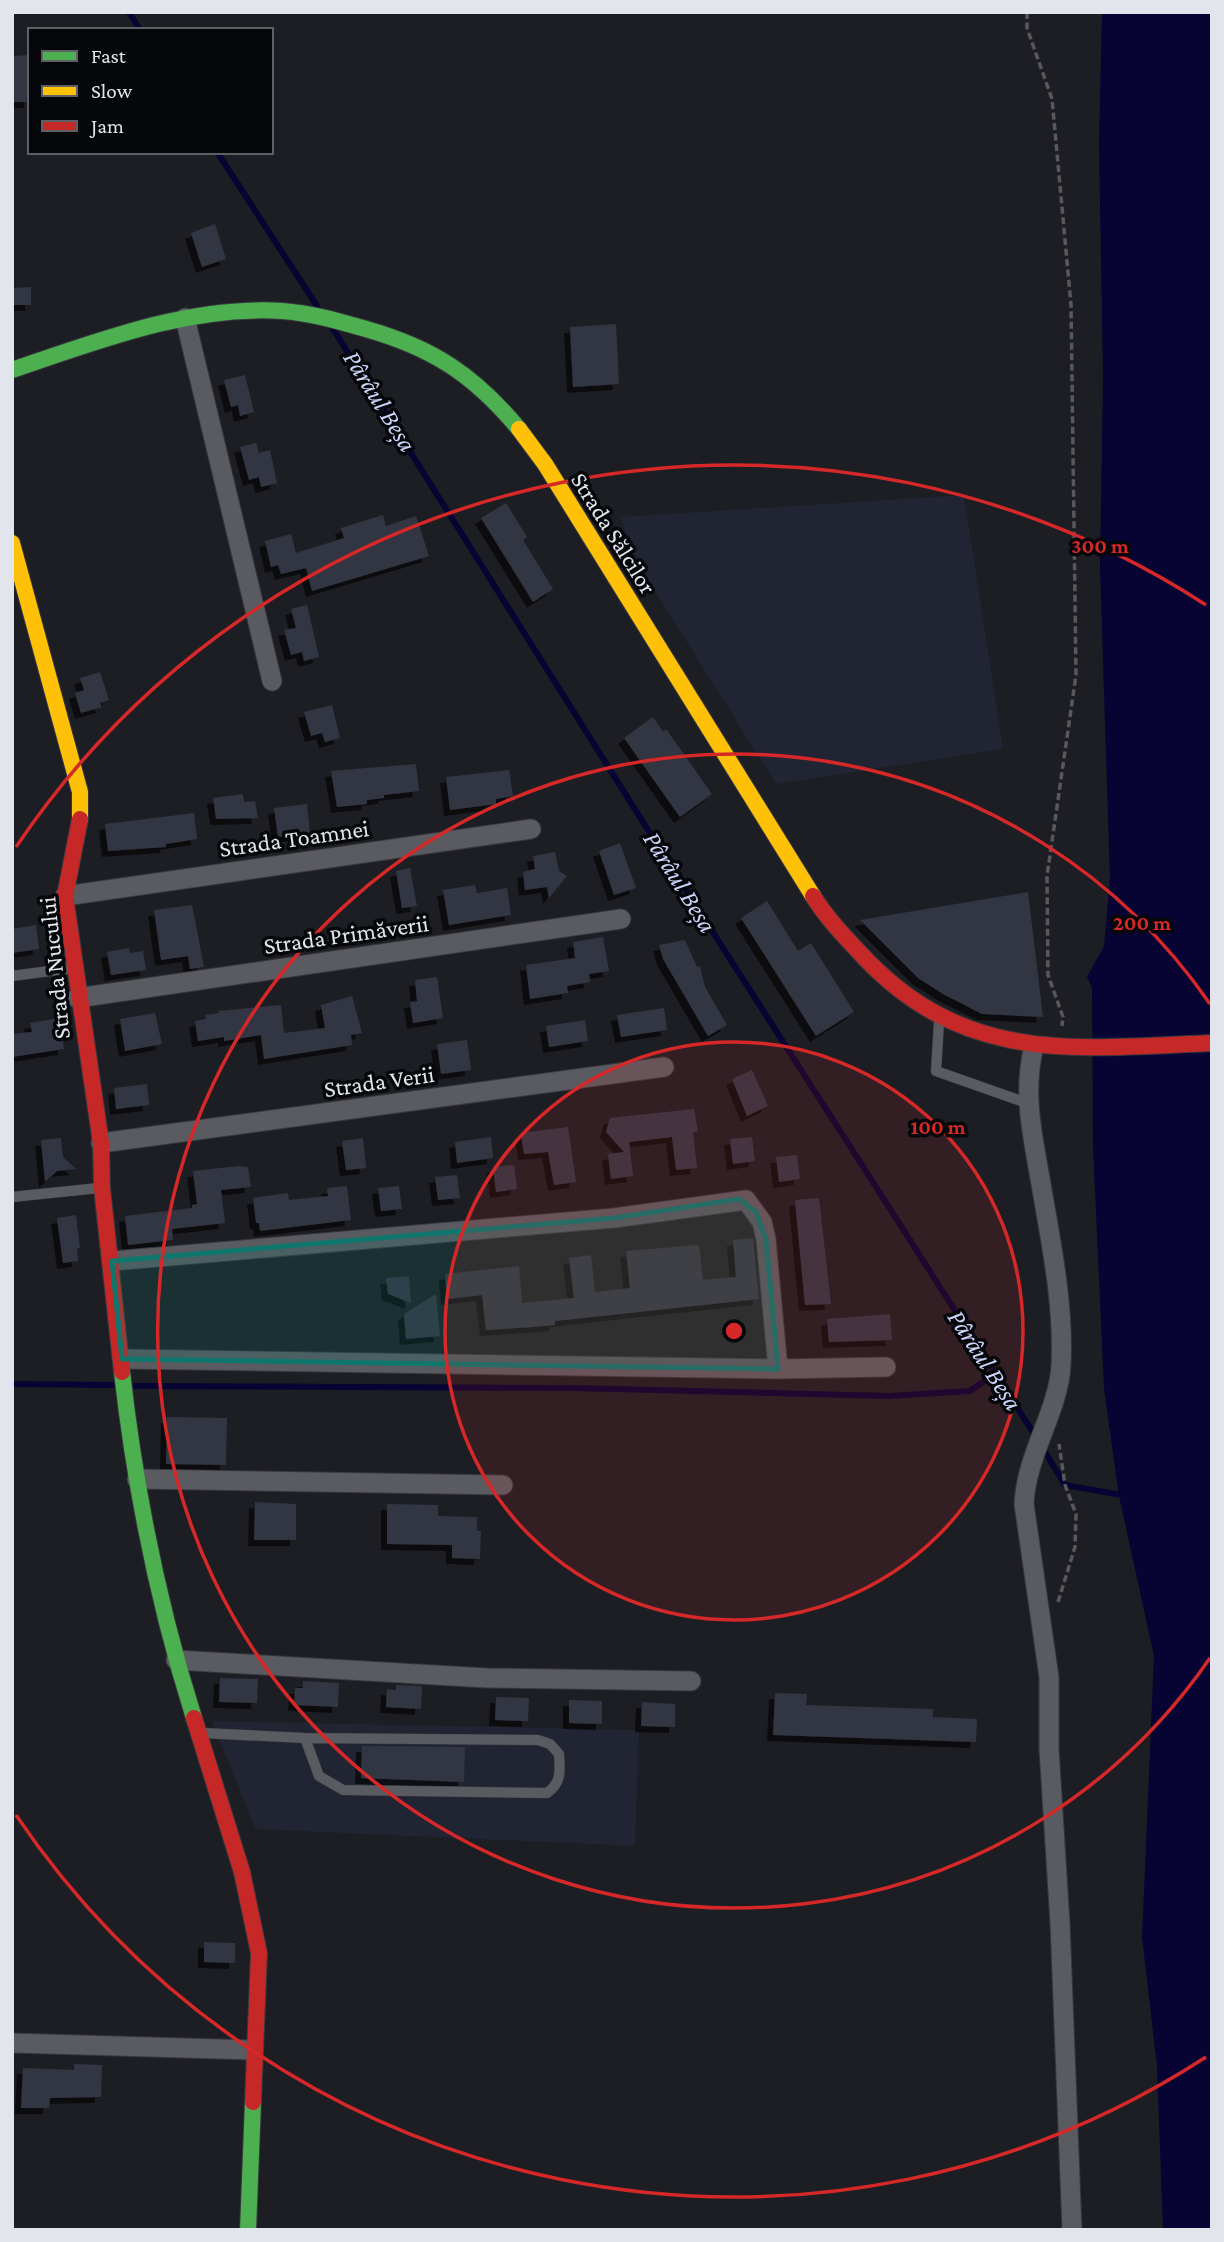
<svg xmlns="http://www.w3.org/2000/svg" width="1224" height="2242" font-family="'Crimson Pro',serif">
<defs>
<filter id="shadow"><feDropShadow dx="-6" dy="6" stdDeviation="0" flood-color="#0009"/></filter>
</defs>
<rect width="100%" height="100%" fill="#1d1e23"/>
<path fill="#202433" d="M964 495 1003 749 776 784 636 561 620 517Z
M212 1721 639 1730 635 1846 255 1829Z"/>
<path fill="#070332" d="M1102 12H1212V2230H1163L1157 2066 1142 1937 1154 1656 1119 1496 1104 1389 1093 1147 1092 988 1087 977 1104 946 1110 880 1100 567 1103 377 1099 144Z"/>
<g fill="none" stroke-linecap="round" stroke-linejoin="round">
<path stroke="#070332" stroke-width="6" d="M129 12 140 30
M217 152 317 306
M333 329 675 873 1036 1437
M12 1384 115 1385
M130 1386 574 1388 889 1396 970 1391 997 1372
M1042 1447 1065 1485 1127 1496"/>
</g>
<path fill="#333543" filter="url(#shadow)" d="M30 55V102H14V56Z
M215 224 226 259 202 267 191 233Z
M31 287V305H12V288Z
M616 324 619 384 573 387 570 327Z
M245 375 254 412 240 416 238 405 231 407 224 380Z
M256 443 259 453 270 450 277 483 261 487 259 477 249 480 240 447Z
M506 503 527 537 523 540 553 589 533 602 481 518Z
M383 515 386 526 416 516 429 556 312 591 306 568 281 574 278 565 271 567 265 541 291 534 296 553 344 538 341 528Z
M307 605 319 657 304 661 302 652 291 655 284 630 296 628 291 609Z
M100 672 109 700 100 703 102 707 81 713 75 693 84 690 80 678Z
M332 705 340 738 325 742 322 733 311 736 304 712Z
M653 717 663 732 666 729 712 794 680 817 624 738Z
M416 764 419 791 384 795V798L367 800V804L337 807 331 771Z
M509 770 513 796 496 799V804L450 810 446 777Z
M243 794 244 802 255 801 258 818 216 819 213 798Z
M307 804 310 833 278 837 274 808Z
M194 813 197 839 166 844V847L108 851 105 824Z
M620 843 636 888 614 895 599 851Z
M555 852 559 871 567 876 549 898 547 887 525 890 523 872 535 869 533 856Z
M410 868 417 906 402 908 396 871Z
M475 885 477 893 507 888 511 915 449 925 443 890Z
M1028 892 1043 1017 982 1014 943 994 918 978 860 920Z
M767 901 798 951 811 943 854 1012 816 1036 741 918Z
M192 905 204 967 190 969 188 956 161 960 154 910Z
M36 925 39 949 12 953V929Z
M603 937 609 971 589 974 590 982 567 986 568 993 530 999 526 965 575 958 573 942Z
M685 940 697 967 700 966 705 987 727 1025 708 1036 663 959 659 945Z
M129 948 130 953 143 951 146 970 111 975 107 952Z
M437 977 443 1018 413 1023 410 1002 417 1001 415 980Z
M352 996 362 1033 351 1035 352 1045 264 1059 261 1035 224 1041V1037L198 1041 195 1021 206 1019 205 1015 219 1013 218 1011 281 1005 284 1033 325 1028 321 1005Z
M664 1008 667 1030 621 1037 617 1015Z
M155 1013 162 1044 125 1051 120 1019Z
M59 1018 64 1049 12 1057V1034L32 1032 30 1023Z
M585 1020 588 1041 549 1047 546 1026Z
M467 1040 471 1070 441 1074 437 1044Z
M752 1070 768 1106 747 1116 732 1079Z
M147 1084 149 1105 116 1109 114 1088Z
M694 1109 698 1131 693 1132 697 1168 676 1170 672 1137 629 1142 633 1176 611 1179 608 1154 624 1152 606 1132 610 1118Z
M568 1127 576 1182 554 1185 548 1152 524 1154 521 1133Z
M491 1137 493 1158 457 1163 455 1142Z
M752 1137 755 1161 733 1164 730 1139Z
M61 1138 63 1157 76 1169 57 1171 45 1182 41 1140Z
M363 1138 366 1168 346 1170 342 1141Z
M797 1155 800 1179 779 1182 776 1157Z
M514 1165 517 1189 496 1192 493 1167Z
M238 1166 248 1167 251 1187 221 1190 225 1223 172 1229 173 1240 128 1245 125 1216 192 1208V1205L197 1204 193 1171Z
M457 1175 460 1198 438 1200 435 1177Z
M347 1186 351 1220 260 1231 259 1223H256L253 1198 288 1193 289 1200 328 1196 327 1188Z
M399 1186 402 1209 381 1211 378 1188Z
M819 1198 831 1304 805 1305 795 1200Z
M76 1215 80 1248 77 1249 78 1261 63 1263 57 1218Z
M753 1238 759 1299 555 1321V1325L533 1327 486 1330 482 1295 447 1299 445 1274 519 1266 522 1303 574 1298 569 1258 591 1255 595 1292 630 1288 626 1251 699 1245 703 1280 736 1277 733 1240Z
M409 1276 411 1303 388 1294 386 1278Z
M436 1294 440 1336 406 1339 404 1314Z
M890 1314 892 1340 829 1342 827 1319Z
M167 1417 227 1418 226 1465 166 1464Z
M255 1502 296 1504V1540H254Z
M387 1504 438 1505V1516L477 1517V1531H481L480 1559 452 1558V1545L387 1544Z
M220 1678 258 1679 257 1703 219 1702Z
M303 1681 339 1683 338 1707 294 1705 295 1688H303Z
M396 1685 422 1686 421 1709 386 1707 387 1689 396 1690Z
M775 1693 807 1694 806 1705 933 1709V1717L977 1719 976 1742 773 1735Z
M496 1697 529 1698 528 1721 495 1720Z
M569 1700 602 1701V1724L569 1723Z
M642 1702 675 1704V1727L641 1726Z
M362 1746 465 1747 464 1782 361 1778Z
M204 1942 235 1943V1963L204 1962Z
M74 2064 102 2065 101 2097 50 2098 49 2108H21L23 2068 74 2070Z"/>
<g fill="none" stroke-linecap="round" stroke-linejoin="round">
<g stroke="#37383d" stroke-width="11">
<path id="lane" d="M12 976 73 968
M939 1022 936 1071 1027 1103
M12 1197 99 1188
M202 1733 305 1738 538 1740 550 1744 559 1754C560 1771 562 1782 547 1793L343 1790 319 1776 305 1738"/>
</g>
<g stroke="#37383d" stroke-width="21">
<path id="street" d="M185 318 272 681
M65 896 531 829
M77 998 621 919
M1034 1046C1022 1094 1033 1137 1041 1184 1051 1243 1064 1304 1061 1365 1059 1410 1026 1455 1024 1504L1049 1677V1749L1060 1923 1072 2230
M101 1143 664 1067
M112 1261 614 1218 746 1200 762 1222 766 1239 778 1369
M122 1359 778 1369 886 1367
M137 1479 503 1485
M176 1660 487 1678 691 1681
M12 2043 253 2050"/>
</g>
<g stroke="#37383d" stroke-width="18">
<path id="fast" d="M12 370C98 341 190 305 282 311 311 313 338 321 366 329 433 348 474 375 519 429
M122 1372C135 1488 159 1607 194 1718
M248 2230 253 2102"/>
</g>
<g stroke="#37383d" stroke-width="18">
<path id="slow" d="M519 429 545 464 813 896
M12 543 80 792V819"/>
</g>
<g stroke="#37383d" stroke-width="18">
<path id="jam" d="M80 819 65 896 101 1143 102 1188 122 1372
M813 896C826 917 843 935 860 953 963 1065 1074 1049 1212 1043
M194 1718 242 1872 259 1953 253 2102"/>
</g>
<path stroke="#58585c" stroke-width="3.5" stroke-dasharray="7 3.5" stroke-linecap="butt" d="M1027 12V28L1052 99 1071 305 1076 675 1047 876 1048 975 1063 1017 1062 1026
M1058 1602 1075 1547 1076 1514 1065 1485 1059 1444"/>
<use href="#lane" stroke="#5a5b60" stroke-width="10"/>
<use href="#street" stroke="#5a5b60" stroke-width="19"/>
<use href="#fast" stroke="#4caf50" stroke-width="16"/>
<use href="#slow" stroke="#ffc107" stroke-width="16"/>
<use href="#jam" stroke="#c62828" stroke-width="16"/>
</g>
<path fill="#0f766e" fill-opacity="0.2" stroke="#0f766e" stroke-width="5" stroke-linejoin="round" d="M739 1199 756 1212 766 1239 778 1369 122 1359 112 1261 614 1218Z"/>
<circle cx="734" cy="1331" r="289" fill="#d62828" fill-opacity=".12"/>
<g fill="none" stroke="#d62828" stroke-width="3.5">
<circle cx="734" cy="1331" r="289"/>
<path d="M1210 1658A577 577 0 1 1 1210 1004"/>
<path d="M1206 2057A866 866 0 0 1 16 1815M16 847A866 866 0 0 1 1206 605"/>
</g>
<g text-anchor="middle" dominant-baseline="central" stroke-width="7" stroke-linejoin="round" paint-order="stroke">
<g font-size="24" fill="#e3e5ec" stroke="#06070b">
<text transform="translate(614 533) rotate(58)">Strada Sălcilor</text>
<text transform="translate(294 838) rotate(-8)">Strada Toamnei</text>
<text transform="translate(346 934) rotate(-8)">Strada Primăverii</text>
<text transform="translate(54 968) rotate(-96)">Strada Nucului</text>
<text transform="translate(379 1081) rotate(-8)">Strada Verii</text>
</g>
<g font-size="26" font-style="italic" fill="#cbd4f9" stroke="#06070b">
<text transform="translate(380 401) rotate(58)">Pârâul Beșa</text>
<text transform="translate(680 882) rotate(58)">Pârâul Beșa</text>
<text transform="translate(985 1360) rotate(57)">Pârâul Beșa</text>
</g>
</g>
<circle cx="734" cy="1331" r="10" fill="#d62828" stroke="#06070b" stroke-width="3.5"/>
<g font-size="21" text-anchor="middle" font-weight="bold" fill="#d62828" stroke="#06070b" stroke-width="7" stroke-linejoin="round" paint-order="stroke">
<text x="1100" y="553">300 m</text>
<text x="1142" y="930">200 m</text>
<text x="938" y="1134">100 m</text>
</g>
<rect width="1224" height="2242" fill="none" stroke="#e3e5ec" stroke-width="28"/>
<rect x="28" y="28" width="245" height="126" fill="#06070b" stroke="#5e6065" stroke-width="2"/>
<rect x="42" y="51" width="35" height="10" fill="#4caf50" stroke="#5e6065" stroke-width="2"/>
<text x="91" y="63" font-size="21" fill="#e3e5ec">Fast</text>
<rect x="42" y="86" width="35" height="10" fill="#ffc107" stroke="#5e6065" stroke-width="2"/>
<text x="91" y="98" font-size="21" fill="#e3e5ec">Slow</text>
<rect x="42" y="121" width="35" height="10" fill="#c62828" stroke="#5e6065" stroke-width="2"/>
<text x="91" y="133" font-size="21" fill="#e3e5ec">Jam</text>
</svg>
